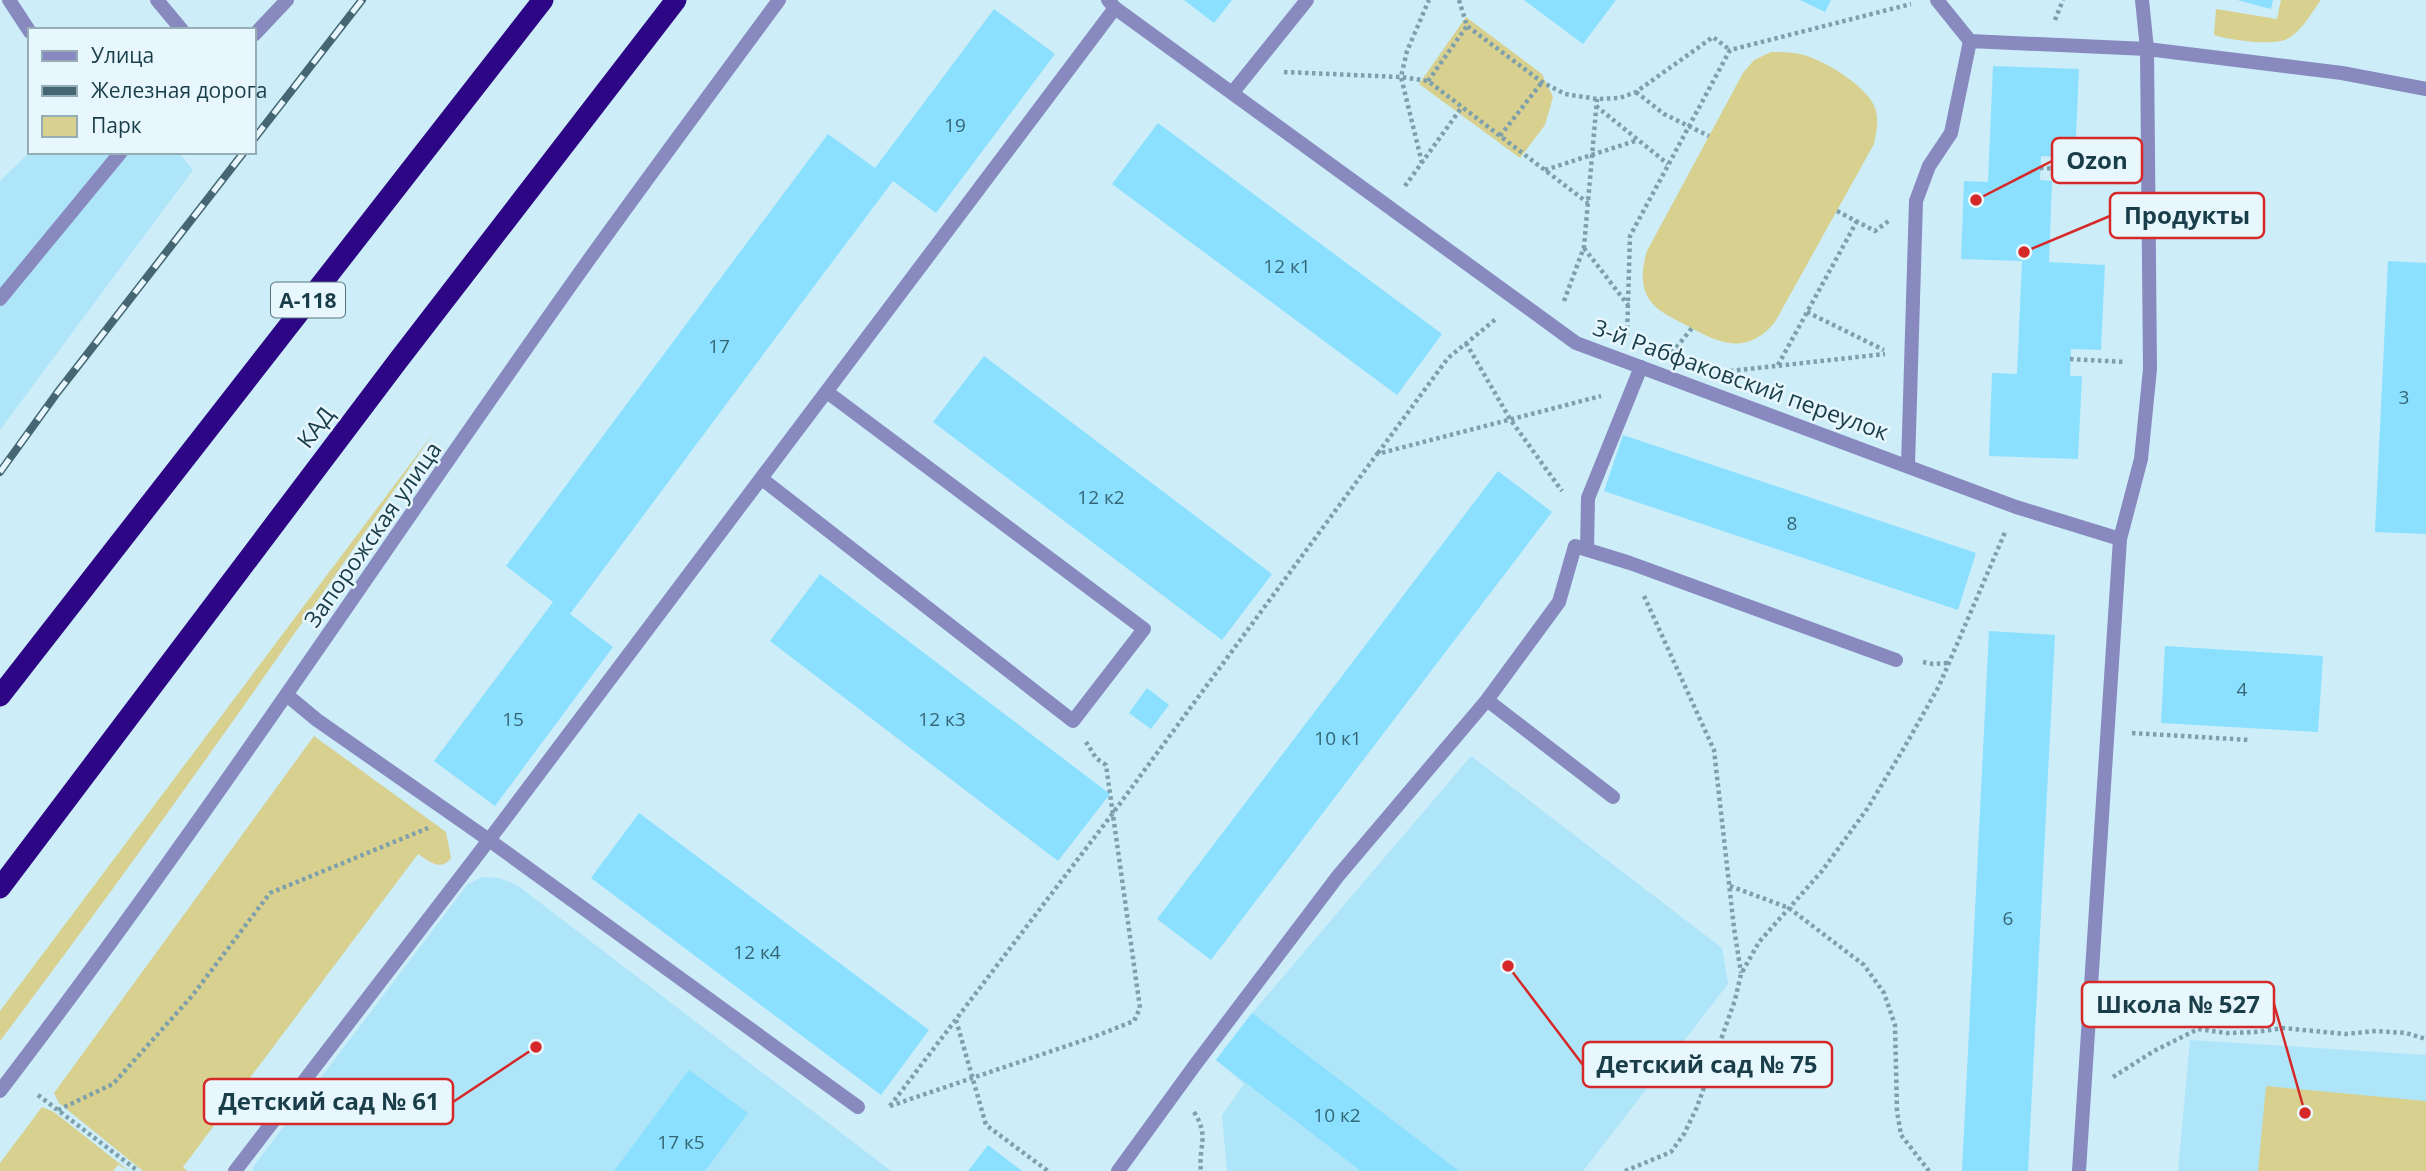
<svg xmlns="http://www.w3.org/2000/svg" width="2426" height="1171" font-family="'Open Sans',sans-serif">
<rect width="100%" height="100%" fill="#cdedf9"/>
<path fill="#aee5f9" d="M30 152H178L193 170 0 430V181Z
M1471 756 1722 948 1728 984 1583 1171H1227L1222 1115 1244 1084 1216 1060 1252 1013Z
M482 877 499 878 517 885 891 1171H253V1167L467 885Z
M2190 1040 2426 1055V1171H2178Z"/>
<path fill="#d8d08e" d="M2281 0H2321C2312 12 2302 30 2289 38 2275 47 2230 40 2214 35L2216 9 2277 19Z
M1466 17 1542 74 1553 97 1545 125 1520 158 1419 84Z
M1771 52C1782 52 1793 52 1804 55 1825 61 1871 88 1876 111 1879 122 1876 133 1874 144L1775 322C1746 357 1718 343 1684 324 1673 318 1659 312 1652 303 1639 288 1642 267 1647 251L1743 73 1754 60Z
M435 431C293 637 150 842 0 1041V1011Z
M314 736 446 832 451 858C440 872 429 861 418 854L183 1167 187 1171H143L59 1103 54 1093Z
M2266 1086 2426 1101V1171H2258Z
M42 1107 54 1112 129 1171 118 1165 113 1171H0V1163Z"/>
<path fill="#8ae0fe" d="M1184 0H1232L1214 23Z
M1524 0H1616L1583 44Z
M1800 0H1831L1825 12Z
M2237 0H2273L2271 9Z
M994 9 1055 54 936 213 893 181 803 301 570 614 613 647 495 806 434 761 553 602 506 566 828 134 875 168Z
M1993 66 2079 69 2075 158 2041 156 2040 180 2052 181 2049 262 2105 265 2101 350 2071 349 2070 376H2082L2078 459 1989 456 1992 373 2017 374 2022 261 1961 259 1964 181 1988 182Z
M1158 123 1442 334 1397 395 1112 184Z
M2388 261 2426 263V534L2375 532Z
M984 356 1272 574 1222 640 933 422Z
M1623 435 1976 553 1958 610 1604 491Z
M1498 471 1552 512 1211 960 1157 919Z
M820 574 1110 794 1058 861 770 641Z
M1989 631 2055 635 2028 1171H1962Z
M2165 646 2323 656 2318 732 2161 723Z
M1147 688 1169 705 1151 729 1129 713Z
M639 813 929 1030 881 1095 591 878Z
M1252 1013 1459 1171H1361L1216 1060Z
M689 1070 748 1113 705 1171H614Z
M988 1145 1022 1171H968Z"/>
<g fill="none" stroke-linecap="round" stroke-linejoin="round">
<path stroke="#7ea0ac" stroke-width="4.5" stroke-dasharray="3.5 3.5" stroke-linecap="butt" d="M1459 0 1467 26 1542 82 1565 94 1597 99 1620 98 1636 92 1713 37 1730 50
M2055 20 2063 0
M1284 72 1401 77 1428 81 1588 203
M1428 81 1467 26
M1636 92 1664 114 1709 136
M1596 106 1668 164
M1500 136 1542 82
M1422 163 1401 77 1407 51 1429 0
M2040 168 2124 171
M1545 170 1638 140
M1405 186 1462 107
M1837 211 1875 231 1890 220
M1584 248 1628 305
M1564 301 1584 247 1597 99
M1807 312 1884 350
M1627 336 1630 236 1730 50 1911 4
M1466 343 1510 419 1562 491
M1672 353 1692 328
M2070 359 2125 362
M1778 365 1857 221
M1730 371 1885 354
M1378 453 1448 358 1496 319
M1644 596 1714 750 1734 928 1741 973
M1923 662 1933 664 1949 663
M2132 733 2250 740
M1730 886 1789 908 1864 965 1884 993 1895 1025 1897 1111 1901 1135 1929 1171
M956 1020 986 1125 1048 1171
M2113 1077 2154 1051 2198 1029 2227 1033 2255 1032 2283 1028 2345 1034 2376 1031 2406 1033 2426 1039
M38 1095 138 1171
M890 1106 1113 813 1377 454 1601 396
M890 1106 1096 1036 1134 1021 1140 1008 1106 765 1096 758 1086 742
M58 1110 113 1084 192 996 270 893 428 828
M1194 1112C1210 1137 1198 1146 1201 1171
M1625 1171 1671 1152 1684 1134 1697 1107 1735 1000 1741 974 1759 942 1822 871 1867 809 1904 748 1939 686 2006 530"/>
<path stroke="#8789bf" stroke-width="14" d="M9 0 30 32
M157 0 182 30
M1937 0 1970 41
M254 35 287 0
M1233 92 1307 0
M0 299 121 152
M1908 465 1916 201 1929 166 1951 133 1970 41 2147 49 2342 73 2426 89
M762 479 1073 721 1144 629 827 392
M1587 550 1588 498 1641 367
M288 696 317 720 489 840 858 1107
M1487 700 1613 797
M235 1171 489 840 1115 8
M1118 1171 1195 1065 1338 876 1487 700 1559 602 1575 546 1630 563 1896 660
M2079 1171 2120 539 2141 459 2150 369 2147 49 2142 0"/>
<path stroke="#8789bf" stroke-width="14" d="M1108 0 1115 8 1576 343 2016 507 2120 539"/>
<path stroke="#8789bf" stroke-width="14" d="M0 1091C206 822 391 537 588 261 651 173 715 87 779 0"/>
<path stroke="#2d0685" stroke-width="21" d="M0 696 543 0
M0 888 397 362 676 0"/>
<g stroke="#446773" stroke-width="8">
<path id="rail" d="M254 139 362 0
M0 472 57 393 244 152"/>
</g>
<use href="#rail" stroke="#e7f7fd" stroke-width="5" stroke-dasharray="16" stroke-linecap="butt"/>
</g>
<g text-anchor="middle" dominant-baseline="central" stroke-width="5" stroke-linejoin="round" paint-order="stroke">
<g font-size="19" fill="#356676">
<text x="955" y="125">19</text>
<text x="1287" y="266">12 к1</text>
<text x="719" y="346">17</text>
<text x="2404" y="397">3</text>
<text x="1101" y="497">12 к2</text>
<text x="1792" y="523">8</text>
<text x="2242" y="689">4</text>
<text x="513" y="719">15</text>
<text x="942" y="719">12 к3</text>
<text x="1338" y="738">10 к1</text>
<text x="2008" y="918">6</text>
<text x="757" y="952">12 к4</text>
<text x="1337" y="1115">10 к2</text>
<text x="681" y="1142">17 к5</text>
</g>
<rect fill="#e7f7fd" stroke="#57757f" stroke-width="2" x="271" y="282.5" width="74" height="35" rx="5"/>
<g font-size="21" font-weight="bold" fill="#193d49">
<text x="308" y="300">А-118</text>
</g>
<g font-size="23" fill="#193d49" stroke="#e7f7fd">
<text transform="translate(1741 379) rotate(20)">3-й Рабфаковский переулок</text>
<text transform="translate(315 427) rotate(-53)">КАД</text>
<text transform="translate(372 534) rotate(-55)">Запорожская улица</text>
</g>
</g>
<path fill="none" stroke="#d62828" stroke-width="2.5" d="M1976 200L2052 161M2024 252L2110 216M2305 1113L2274 1004M1508 966L1583 1065M536 1047L453 1102"/>
<g fill="#d62828" stroke="#e7f7fd" stroke-width="2.5">
<circle cx="1976" cy="200" r="7"/>
<circle cx="2024" cy="252" r="7"/>
<circle cx="2305" cy="1113" r="7"/>
<circle cx="1508" cy="966" r="7"/>
<circle cx="536" cy="1047" r="7"/>
</g>
<g fill="#e7f7fd" stroke="#d62828" stroke-width="2.5">
<rect x="2052" y="138" width="90" height="45" rx="7"/>
<rect x="2110" y="193" width="154" height="45" rx="7"/>
<rect x="2082" y="982" width="192" height="45" rx="7"/>
<rect x="1583" y="1042" width="249" height="45" rx="7"/>
<rect x="204" y="1079" width="249" height="45" rx="7"/>
</g>
<g font-size="24" text-anchor="middle" font-weight="bold" fill="#193d49">
<text x="2097" y="169">Ozon</text>
<text x="2187" y="224">Продукты</text>
<text x="2178" y="1013">Школа № 527</text>
<text x="1707" y="1073">Детский сад № 75</text>
<text x="329" y="1110">Детский сад № 61</text>
</g>
<rect x="28" y="28" width="228" height="126" fill="#e7f7fd" stroke="#95adb5" stroke-width="2"/>
<rect x="42" y="51" width="35" height="10" fill="#8789bf" stroke="#95adb5" stroke-width="2"/>
<text x="91" y="63" font-size="21" fill="#193d49">Улица</text>
<rect x="42" y="86" width="35" height="10" fill="#446773" stroke="#95adb5" stroke-width="2"/>
<text x="91" y="98" font-size="21" fill="#193d49">Железная дорога</text>
<rect x="42" y="116" width="35" height="21" fill="#d8d08e" stroke="#95adb5" stroke-width="2"/>
<text x="91" y="133" font-size="21" fill="#193d49">Парк</text>
</svg>
